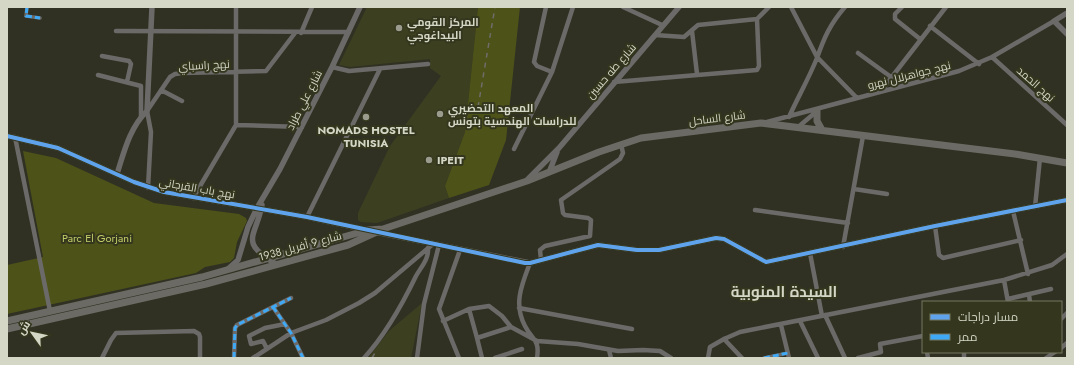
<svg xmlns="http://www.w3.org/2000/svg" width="1074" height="365" font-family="Jost,Cairo,sans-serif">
<rect width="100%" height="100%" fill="#303123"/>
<path fill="#3c4020" d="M367 7H478L465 132 445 186 449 198 377 223 361 222 358 220V213L390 146 441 76 430 68V59L350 67 339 65Z
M422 303 411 358H368L389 331Z"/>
<path fill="#4d5219" d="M478 7H520L506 140 489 185 449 198 445 186 465 132Z
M23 151 56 158 154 203 239 214 246 218 247 221 237 242 234 258 230 262 205 267 196 273 7 314V265L43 257Z"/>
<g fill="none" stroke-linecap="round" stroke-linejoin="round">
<path stroke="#6c6a68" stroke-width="3.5" d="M27 7 26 16 40 18
M764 358 788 353"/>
<path stroke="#6c6a68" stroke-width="4.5" d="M546 7 534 62 537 66 552 72
M623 7 662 25
M791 7 817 57 857 98
M902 7 895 14V19L920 39
M930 26 979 64
M116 31 349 32
M692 31 697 74
M301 33 312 7
M655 35 684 37 698 25 757 19
M858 53 891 77
M102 56 129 61 131 64 127 82
M992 57 1067 125
M332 67 349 71 428 64
M98 75 141 86V117
M614 82 757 70 759 66 757 19 769 7
M161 90 182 101
M881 91 946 7
M789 117C798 97 809 78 817 58 824 38 830 24 845 7
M767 122 959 71 992 57 1054 21
M236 125 302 127
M797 128 817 111
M15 137 50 311
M514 149 552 72 573 7
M148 188 151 132 147 111 170 77 175 74 183 73 266 71 295 33
M854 189 887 194
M193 198 236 125V7
M1035 207 1040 158
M755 210 848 223
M1013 211 1028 274
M307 217 380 69
M935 226 939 255 943 258 1021 240
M843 247 863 136
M810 253 822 316
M541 260 540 250 545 246 590 236 591 220 588 218 565 215 563 213 561 200 620 159 623 153 621 144
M530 263C522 284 513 304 525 326 532 340 540 339 537 358
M1004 280 1008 302
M1029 295 1030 302
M1008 299 1051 289
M273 307 291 333 303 358
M519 308 632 329
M469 309 477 338 511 327
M825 315 845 358
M1061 319 1067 313
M443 321 469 309 489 306 502 316 511 327 537 341 578 344 618 351 643 350 660 351 671 358
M800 321 818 358
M781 325 789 358
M477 338 482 358
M724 339 742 358
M1061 348 1067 343
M267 349 263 341 251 344 249 336 265 328 285 324
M609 350 611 358
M927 352 928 358
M964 352V358
M102 358 111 340 116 333 194 331 199 334 200 337V358
M234 358 235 328 237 325 291 298
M253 358 291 333 326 320 359 303 375 293 433 244
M364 358C386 334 402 305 416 276 421 267 429 259 428 248
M417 358 424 304 439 245
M459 358 439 309 460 250
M495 358 522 349
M708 358 710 347 724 339 740 332 1004 280 1052 265 1067 254
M858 358 881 352 880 344 923 336
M1046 358 1055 352"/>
<path stroke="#6c6a68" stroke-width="5.5" d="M1067 13 1054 21 1067 34
M7 136 58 148 134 182 164 192 307 217 367 230
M550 170 557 152
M117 174C124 152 130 127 147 111L152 7
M528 179 559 148 679 7
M262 205C256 237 238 242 276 264
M375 232 530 263 598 245 637 250H659L716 238 724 239 766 262 935 226 1067 200
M229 268 238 260 248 227 257 208 280 169 332 67 360 7"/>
<path stroke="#6c6a64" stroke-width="7" d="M817 111V121L822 130
M7 321 202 277 368 230 383 229 527 181 599 152 641 138 761 123 1015 154 1067 163
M7 329 206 284 348 245 381 230"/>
<path stroke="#6e6d69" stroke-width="1.5" stroke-dasharray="5 5" stroke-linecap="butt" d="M478 107 495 7
M372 358 375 353"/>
<path stroke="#3fa9f5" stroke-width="3" stroke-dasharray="6 3" stroke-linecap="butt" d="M27 7 26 16 40 18
M273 307 291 333 303 358
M234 358 235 328 237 325 291 298
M764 358 788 353"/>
<g stroke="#34371d" stroke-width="6">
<path id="cycleway" d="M7 136 58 148 134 182 164 192 307 217 525 263H530L598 245 637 250H659L716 238 724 239 766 262 935 226 1067 200"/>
</g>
<use href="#cycleway" stroke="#60a3ed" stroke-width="4"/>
</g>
<g fill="#9b9c8d" stroke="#34371d" stroke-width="1.5">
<circle cx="399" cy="28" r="4"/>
<circle cx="440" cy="114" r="4"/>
<circle cx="366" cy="117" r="4"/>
<circle cx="429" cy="160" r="4"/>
</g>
<g text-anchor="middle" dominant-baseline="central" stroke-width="4" stroke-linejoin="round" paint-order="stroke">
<g font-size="11" font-weight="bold" fill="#d4d6c6" stroke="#34371d" text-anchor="start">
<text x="407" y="22">المركز القومي<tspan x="407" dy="13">البيداغوجي</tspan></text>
<text x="448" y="108">المعهد التحضيري<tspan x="448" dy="13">للدراسات الهندسية بتونس</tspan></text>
<text x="366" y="130" text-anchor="middle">NOMADS HOSTEL<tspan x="366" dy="13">TUNISIA</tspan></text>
<text x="437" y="160">IPEIT</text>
</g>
<g font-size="11" fill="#d4d6c6" stroke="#34371d">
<text transform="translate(204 65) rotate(-3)">نهج راسباي</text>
<text transform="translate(611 71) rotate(-49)">شارع طه حسين</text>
<text transform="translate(909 75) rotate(-14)">نهج جواهرلال نهرو</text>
<text transform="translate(1036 84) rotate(42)">نهج الحمد</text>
<text transform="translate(304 100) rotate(-63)">شارع علي طراد</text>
<text transform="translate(717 118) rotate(-7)">شارع الساحل</text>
<text transform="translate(197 188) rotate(10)">نهج باب القرجاني</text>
<text transform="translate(300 246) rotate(-15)">شارع 9 أفريل 1938</text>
</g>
<g font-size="11" fill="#c3cd67" stroke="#34371d">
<text x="97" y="238">Parc El Gorjani</text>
</g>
<g font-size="15" font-weight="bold" fill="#d4d6c6" stroke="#34371d">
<text x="784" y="292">السيدة المنوبية</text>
</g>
</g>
<rect width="1074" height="365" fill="none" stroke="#d4d6c6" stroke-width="16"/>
<rect x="922" y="301" width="140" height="52" fill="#34371d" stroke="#747761"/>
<rect x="930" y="314" width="20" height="6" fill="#60a3ed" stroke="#747761"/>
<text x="958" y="321" font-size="12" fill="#d4d6c6">مسار دراجات</text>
<rect x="930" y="334" width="20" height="6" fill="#3fa9f5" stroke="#747761"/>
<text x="958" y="341" font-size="12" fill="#d4d6c6">ممر</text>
<g transform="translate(32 333) rotate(303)" stroke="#34371d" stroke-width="3" paint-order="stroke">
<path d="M0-3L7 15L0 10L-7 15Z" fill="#d4d6c6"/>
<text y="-6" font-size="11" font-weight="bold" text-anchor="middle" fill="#d4d6c6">ش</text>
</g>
</svg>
